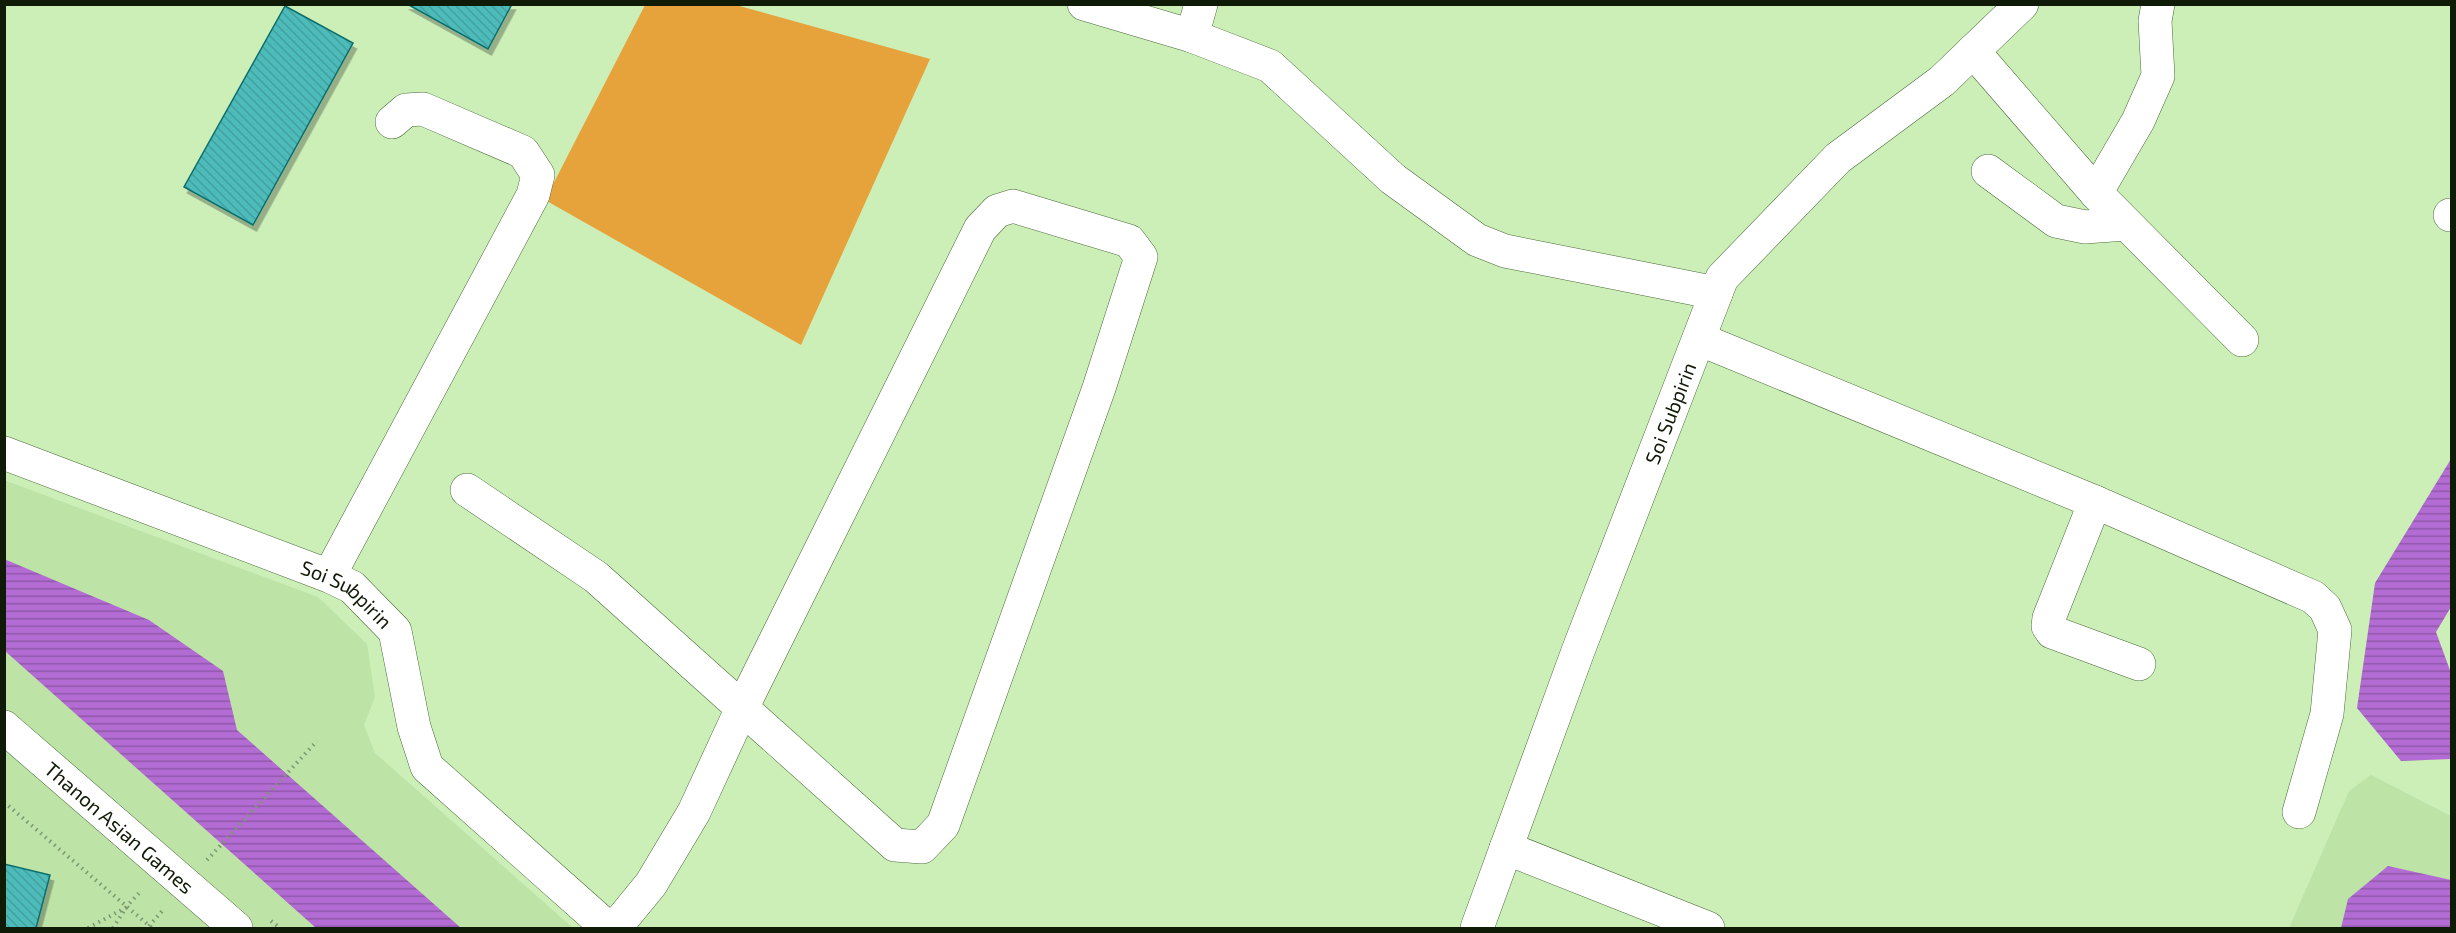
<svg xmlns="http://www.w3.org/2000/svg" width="2456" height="933" font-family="'Exo 2',sans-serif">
<defs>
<pattern id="water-rules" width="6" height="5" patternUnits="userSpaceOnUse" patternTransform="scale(1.5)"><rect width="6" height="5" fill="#b36cd4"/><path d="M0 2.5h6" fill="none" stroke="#9058aa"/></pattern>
<pattern id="building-back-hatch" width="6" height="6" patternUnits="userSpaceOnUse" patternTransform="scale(1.5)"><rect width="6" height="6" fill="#4dbbba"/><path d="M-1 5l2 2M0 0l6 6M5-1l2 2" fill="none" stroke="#42a09e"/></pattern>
<filter id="shadow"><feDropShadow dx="3.5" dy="6" stdDeviation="0" flood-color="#0004"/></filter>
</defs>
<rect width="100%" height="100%" fill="#ccefb8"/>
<path fill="#bde3a7" d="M4 480 318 597 367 644 375 697 364 725 375 753 573 928H5Z
M2371 775 2451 816V928H2289L2349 791Z"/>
<path fill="#e7a33b" d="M645 5H736L930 59 801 345 545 200Z"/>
<path fill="url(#water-rules)" d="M2451 459V607L2436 632 2451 673V759L2401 761 2357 708 2375 583Z
M4 559 149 620 223 671 237 730 461 928H316L5 651Z
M2388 866 2451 880V928H2341L2348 899Z"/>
<path fill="url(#building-back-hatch)" stroke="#0a6e6d" stroke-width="1.5" filter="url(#shadow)" d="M407 4H512L488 49Z
M285 6 353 43 253 225 184 187Z
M4 864 50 875 36 928H4Z"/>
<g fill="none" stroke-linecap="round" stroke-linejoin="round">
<g stroke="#4c6a3a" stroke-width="34">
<g id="minor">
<path d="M1084 4 1192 36 1270 66 1393 179 1477 240 1505 251 1716 293"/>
<path d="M1192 36 1201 4"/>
<path d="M1973 51 2096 193 2242 340"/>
<path d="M1988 171 2056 221 2085 227 2126 224"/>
<path d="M2096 193 2138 121 2158 76 2155 21 2158 4"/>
<path d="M2450 215H2452"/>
<path d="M1699 339 2095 502 2313 597 2325 608 2335 630 2327 714 2299 812"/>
<path id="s1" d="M4 453 329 576 352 587 395 631 414 727 427 767 608 928"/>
<path d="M467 490 596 577 895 845 922 847 943 825 1099 388 1141 257 1129 241 1013 206 997 211 980 229 742 708 694 812 651 884 615 928"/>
<path d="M2095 502 2049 618 2048 626 2052 632 2139 664"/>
<path d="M329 576 533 195 538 175 523 152 423 109 406 110 392 122"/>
<path id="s2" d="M4 727 236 928"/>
<path d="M1506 848 1708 928"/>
<path id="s3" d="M1477 928 1578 651 1722 278 1838 158 1942 81 2022 4"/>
</g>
</g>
<path stroke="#7e976f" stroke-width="4" stroke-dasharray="1.5 4.5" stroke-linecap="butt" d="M4 802 152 928
M207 860 317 741
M271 921 280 928
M149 926 163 910
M88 928 127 907
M113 928 127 906 141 891"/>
<use href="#minor" stroke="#fff" stroke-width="33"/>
</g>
<g text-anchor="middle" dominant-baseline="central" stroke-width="5" stroke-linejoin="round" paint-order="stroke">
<g font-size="20" fill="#0f1b07" stroke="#fff">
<text stroke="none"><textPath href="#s3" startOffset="550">Soi Subpirin</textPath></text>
<text stroke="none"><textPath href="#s1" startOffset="372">Soi Subpirin</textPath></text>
<text stroke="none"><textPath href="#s2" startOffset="153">Thanon Asian Games</textPath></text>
</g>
</g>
<rect width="2456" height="933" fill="none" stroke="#0f1b07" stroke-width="12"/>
</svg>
